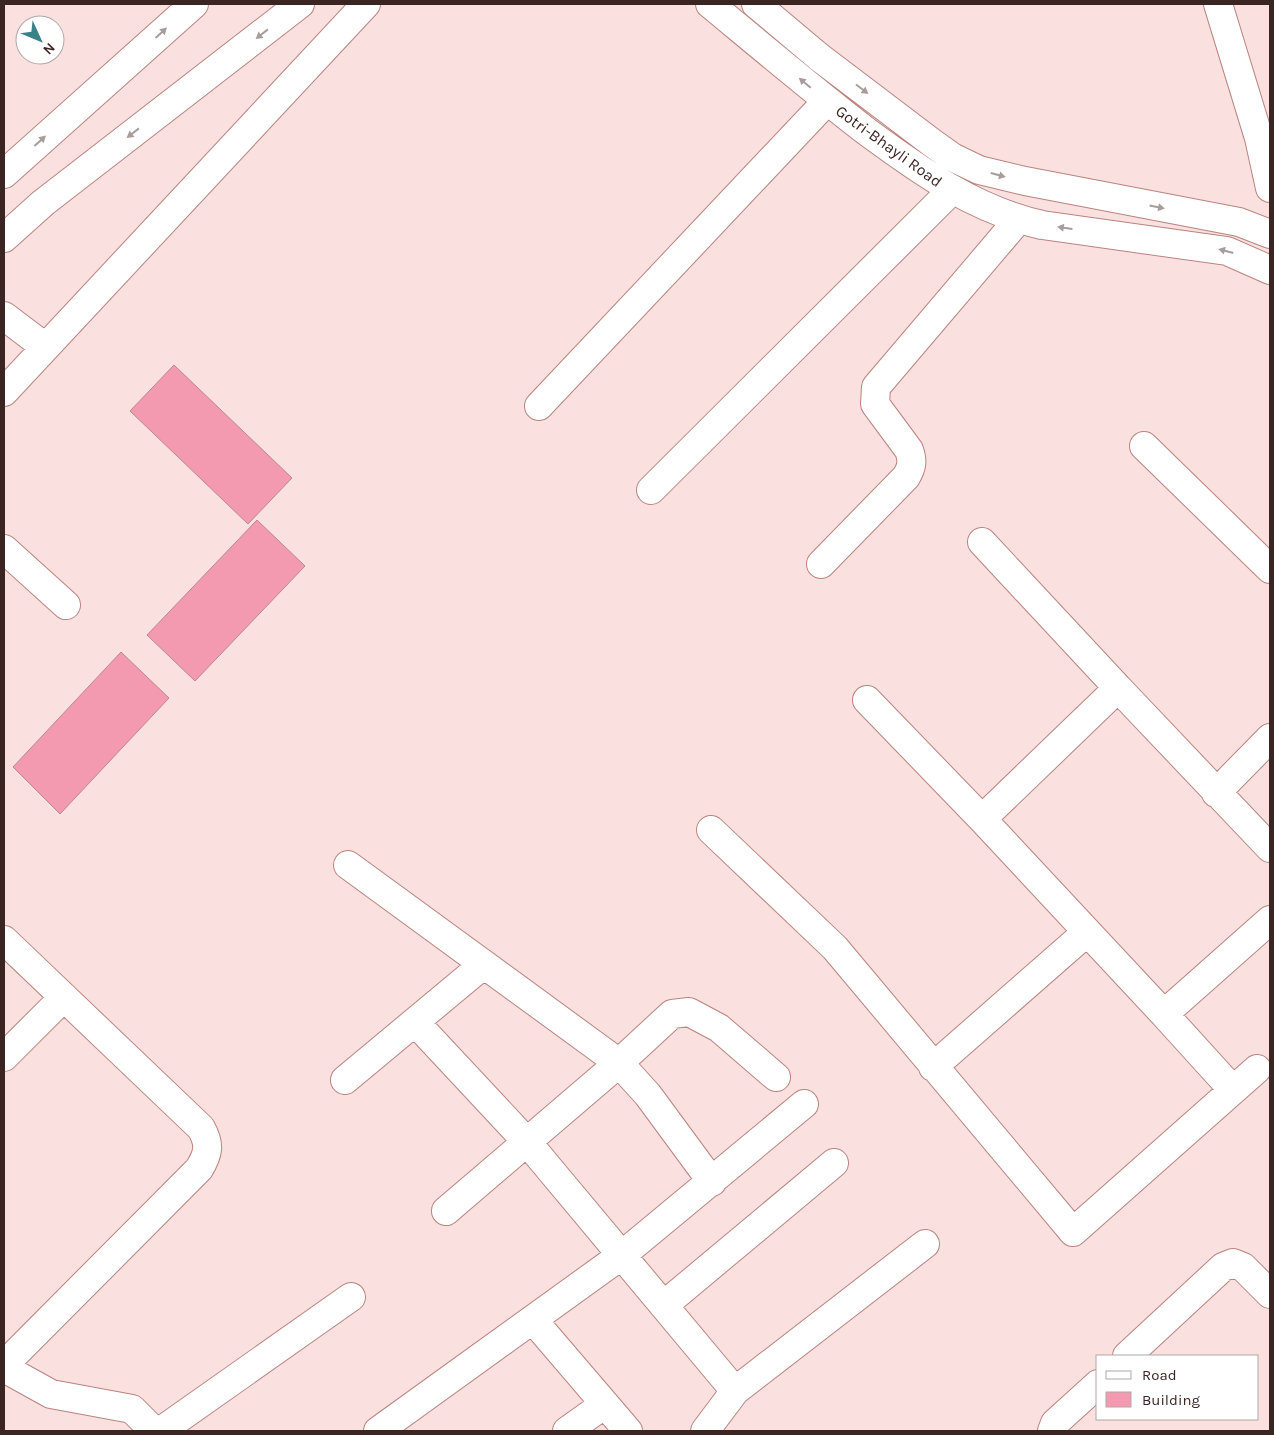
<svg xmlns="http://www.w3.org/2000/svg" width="1274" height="1435" font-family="Karla,sans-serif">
<rect width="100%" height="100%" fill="#fae1df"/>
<path fill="#f49ab0" stroke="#bb8591" d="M174 365 292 478 248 524 130 411Z
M257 520 305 566 195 681 147 635Z
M121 652 169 698 60 814 13 767Z"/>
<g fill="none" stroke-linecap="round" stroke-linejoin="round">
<g stroke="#ba837f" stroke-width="30">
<path id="minor" d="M1218 4 1259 138 1270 188
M4 174 194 4
M4 238 43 203 300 4
M4 316 45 347
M4 392 366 4
M539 406 827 101
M1144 446 1270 569
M651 490 952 190
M982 542 1118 688
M4 549 66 605
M821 564 906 477C912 467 913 461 909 450L875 404 876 387 1018 220
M867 700 982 819 1118 688 1270 848
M1216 793 1270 738
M982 819 1164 1014 1270 920
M711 830 835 948 1073 1232 1257 1069
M348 865 619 1063 648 1095 712 1182
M4 940 201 1128C210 1144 209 1153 199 1169L4 1365
M1164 1014 1233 1090
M415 1022 527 1142 735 1391
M4 1057 64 997
M933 1067 1087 932
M345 1080 483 965
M446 1211 619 1063 672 1014 689 1012 719 1028 776 1077
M664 1305 834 1163
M533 1320 628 1431
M1127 1356 1223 1267 1233 1263 1243 1267 1270 1294
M4 1368 51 1394 132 1409 154 1431
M161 1431 351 1297
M378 1431 622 1255 804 1104
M567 1431 605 1404
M705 1431 735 1391 925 1244
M1052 1431 1055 1423 1098 1384"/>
</g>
<g stroke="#ba837f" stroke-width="30">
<path id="tertiary" d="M710 4C762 47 813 90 866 131 920 171 975 210 1042 225L1227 251 1270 270
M756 4 819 57 931 142 952 157 979 170 1025 181 1239 222 1270 234"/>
</g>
<use href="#minor" stroke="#fff" stroke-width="28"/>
<use href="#tertiary" stroke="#fff" stroke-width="28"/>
</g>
<defs><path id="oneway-solid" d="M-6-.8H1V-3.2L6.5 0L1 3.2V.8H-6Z" transform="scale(1.25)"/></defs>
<g fill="#a79d9c">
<use href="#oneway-solid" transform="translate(161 33) rotate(-42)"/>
<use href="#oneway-solid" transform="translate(262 34) rotate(142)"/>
<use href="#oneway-solid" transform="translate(805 83) rotate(-140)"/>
<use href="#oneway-solid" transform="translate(862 89) rotate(37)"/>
<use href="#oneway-solid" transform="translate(133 133) rotate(142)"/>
<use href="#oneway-solid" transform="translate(40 141) rotate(-42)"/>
<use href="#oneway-solid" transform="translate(998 175) rotate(15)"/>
<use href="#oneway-solid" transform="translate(1157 207) rotate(11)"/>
<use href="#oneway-solid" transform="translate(1065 228) rotate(-172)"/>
<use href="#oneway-solid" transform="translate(1226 251) rotate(-165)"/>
</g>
<g text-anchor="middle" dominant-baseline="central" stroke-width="4" stroke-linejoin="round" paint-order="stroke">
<g font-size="16" fill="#3b2523" stroke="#fff">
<text transform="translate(889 146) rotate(36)">Gotri-Bhayli Road</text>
</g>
</g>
<rect width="1274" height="1435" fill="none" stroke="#3b2523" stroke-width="10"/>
<rect x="1096" y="1355" width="162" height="65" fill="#ffffff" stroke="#b1a8a7"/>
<rect x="1106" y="1371" width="25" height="8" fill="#ffffff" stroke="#b1a8a7"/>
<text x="1142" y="1380" font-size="15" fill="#3b2523">Road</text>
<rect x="1106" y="1392" width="25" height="15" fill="#f49ab0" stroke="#b1a8a7"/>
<text x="1142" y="1405" font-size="15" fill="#3b2523">Building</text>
<g transform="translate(40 40) rotate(134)"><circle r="24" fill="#ffffff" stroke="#b1a8a7"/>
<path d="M0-4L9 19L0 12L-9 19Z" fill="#3a8289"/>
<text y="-8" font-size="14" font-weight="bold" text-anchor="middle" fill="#3b2523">N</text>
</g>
</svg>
